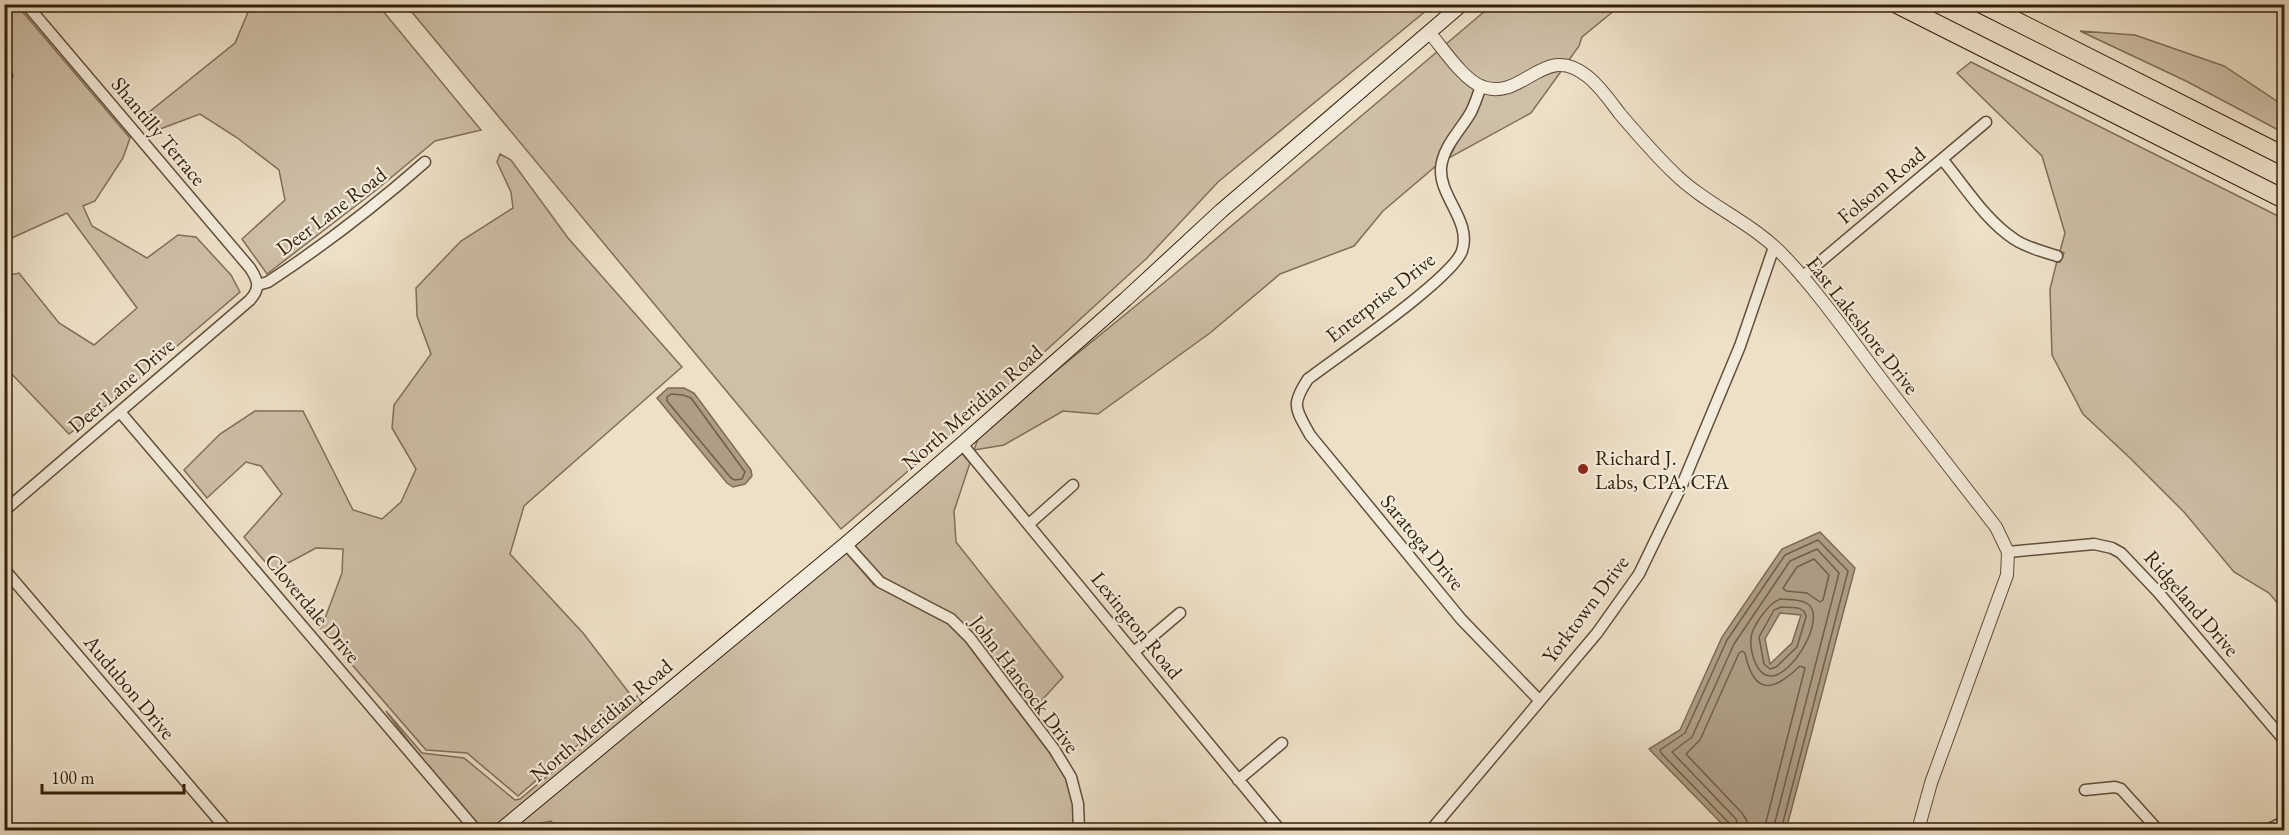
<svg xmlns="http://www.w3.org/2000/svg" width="2289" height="835" font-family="'EB Garamond',serif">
<rect width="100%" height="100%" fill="#ede0c7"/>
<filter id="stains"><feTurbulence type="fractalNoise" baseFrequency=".00333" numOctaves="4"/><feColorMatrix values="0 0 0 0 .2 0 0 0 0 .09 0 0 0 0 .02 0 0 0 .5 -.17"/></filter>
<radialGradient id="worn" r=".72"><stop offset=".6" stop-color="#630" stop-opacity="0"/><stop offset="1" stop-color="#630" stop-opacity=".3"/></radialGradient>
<path fill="#cebfa7" stroke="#816f58" stroke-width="1.5" d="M16 4 130 138 123 158 95 201 83 206 92 226 147 258 178 235 196 237 231 275 240 292 120 395 69 434 5 367V276L19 273 59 323 94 345 137 308 67 213 5 241V102L13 75 5 57V5Z
M251 5H378L481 130 435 141 375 191 267 274 242 239 285 200 279 170 236 137 200 114 160 129 148 113 235 43Z
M406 5H1433L1218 182 1147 258 1017 377 841 529Z
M1492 5H1621L1582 37 1579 46 1569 60C1536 55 1512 95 1482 80 1468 74 1456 55 1446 44Z
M2080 31 2135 35 2224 66 2284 106V133L2186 81Z
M1438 51 1475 89 1467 108 1437 165 1383 211 1354 246 1280 274 1210 333 1098 414 1063 411 1004 445 974 450 979 436 1013 406 1165 282Z
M1971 62 2284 219V421L2280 426 2284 452 2277 475 2284 499V611L2269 593 2234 572 2184 512 2130 458 2083 414 2052 355 2050 289 2057 261 2060 262 2064 253 2060 251 2065 233 2042 156 1957 73Z
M1562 70 1531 113 1449 158 1484 92Z
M500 154 511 160 568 238 682 367 524 506 510 554 583 633 633 698 518 796 467 753 426 750 321 629 342 573 343 549 316 548 273 571 244 537 282 494 261 466 246 462 207 498 184 470 220 434 255 411H303L353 510 382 519 401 502 416 469 392 428 394 405 431 354 417 316 416 288 461 241 513 208 511 192 497 162Z
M961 452 970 463 954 511 956 542 1063 677 1032 711 974 635 954 615 884 578 853 544Z
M845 551 874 585 947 623 966 642 1049 752 1066 779 1073 805V830H613L600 826 595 830H559L551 821 508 830Z
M637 696 644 705 493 830H483L414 749 386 711 422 753 464 758 515 800 520 799 636 702Z"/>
<path fill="#ae9e87" stroke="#7d6b55" stroke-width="1.5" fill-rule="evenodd" d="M668 388H684L694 393 751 470 752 476 745 484 733 487 727 483 657 398Z
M1820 532 1855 568 1786 830H1728L1649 749 1680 730 1722 637 1782 549ZM1780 613 1801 615 1792 643 1770 664 1765 639Z"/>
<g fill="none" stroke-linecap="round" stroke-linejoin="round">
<path stroke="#715e48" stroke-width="1.5" d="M671 394 683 395 691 398 745 472 742 479 735 480 731 478 667 401V397Z
M1814 559 1829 575 1823 600 1820 602 1807 593 1786 591 1783 588 1797 567Z
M1781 599C1789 600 1802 599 1808 604 1827 619 1791 678 1770 676 1755 675 1750 649 1751 638 1752 626 1770 601 1781 599Z
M1781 607C1791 608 1805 605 1806 617L1797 647 1776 667 1770 669 1764 664 1759 637 1774 610Z
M1732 830 1730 824 1661 753 1660 750 1685 733 1727 640 1785 555 1818 540 1848 571 1781 830
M1739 830 1736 819 1672 752 1692 737 1734 644 1790 561 1817 549 1839 573 1773 830
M1748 830 1747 821 1742 813 1686 754 1700 740 1739 653 1742 651 1745 653C1754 696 1773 692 1800 666L1805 668 1764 830"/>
<g stroke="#624f39" stroke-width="13">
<path id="minor" d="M1481 86C1478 95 1475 104 1471 112 1461 130 1443 146 1441 168 1439 197 1472 221 1462 251 1452 279 1338 356 1308 379 1290 406 1296 409 1310 435L1461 619 1539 700
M1942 159C1964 185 1985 220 2014 239 2027 248 2042 251 2057 256
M1802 277 1986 122
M258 285 268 282C323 246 375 206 425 162
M120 412 476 830
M962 444 1280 830
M4 511 250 300C261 288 258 280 250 268L26 4
M1029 524 1073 485
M846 544 880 582 951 619 970 638 1054 749 1071 777 1078 804 1079 830
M2008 552 2094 544 2112 548 2121 553 2158 592 2284 740
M4 569 227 830
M1134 652 1180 613
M1238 780 1282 743
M2085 790 2115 787 2121 789 2158 830
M1431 830 1597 633 1639 574 1682 485 1740 346 1774 247
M2267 830 2284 822"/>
</g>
<g stroke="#624f39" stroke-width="14">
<path id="tertiary" d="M1429 32C1442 47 1464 81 1483 87 1524 101 1544 41 1587 76 1600 86 1610 101 1620 114 1638 135 1655 155 1675 174 1708 206 1752 222 1784 256 1821 295 1852 341 1885 384 1922 432 1959 480 1996 527L2008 552 2007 575 1931 783 1918 830"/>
</g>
<g stroke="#341f0a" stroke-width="16">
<path id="secondary" d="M501 830 846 544 962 444 1126 299 1221 211 1462 4"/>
</g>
<g stroke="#341f0a" stroke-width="20">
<path id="motorway" d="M1897 4 2284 199
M1982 4 2284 156"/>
</g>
<use href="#minor" stroke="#f3ebdb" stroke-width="10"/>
<use href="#tertiary" stroke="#f3ebdb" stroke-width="12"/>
<use href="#secondary" stroke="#f3ebdb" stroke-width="14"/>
<use href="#motorway" stroke="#ede0c7" stroke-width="18"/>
</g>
<circle fill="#8f2418" stroke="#f3ebdb" stroke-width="2" cx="1583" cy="469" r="6"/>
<g text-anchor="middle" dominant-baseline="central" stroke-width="4.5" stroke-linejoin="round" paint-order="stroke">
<g font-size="21" fill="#341f0a" stroke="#f3ebdb">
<text transform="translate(159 131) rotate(50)">Shantilly Terrace</text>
<text transform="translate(1881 185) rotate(-40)">Folsom Road</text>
<text transform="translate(331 211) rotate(-37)">Deer Lane Road</text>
<text transform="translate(1380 297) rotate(-38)">Enterprise Drive</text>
<text transform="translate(1863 325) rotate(52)">East Lakeshore Drive</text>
<text transform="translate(121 385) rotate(-41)">Deer Lane Drive</text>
<text transform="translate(972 407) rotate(-41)">North Meridian Road</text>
<text transform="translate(1423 542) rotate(50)">Saratoga Drive</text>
<text transform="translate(2192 603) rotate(49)">Ridgeland Drive</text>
<text transform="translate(313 608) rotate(50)">Cloverdale Drive</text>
<text transform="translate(1585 609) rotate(-53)">Yorktown Drive</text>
<text transform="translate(1137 625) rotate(51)">Lexington Road</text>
<text transform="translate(1025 684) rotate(53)">John Hancock Drive</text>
<text transform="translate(130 687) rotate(50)">Audubon Drive</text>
<text transform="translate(601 720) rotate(-40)">North Meridian Road</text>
</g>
<g font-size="21" fill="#341f0a" stroke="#f3ebdb" text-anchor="start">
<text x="1595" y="457">Richard J.<tspan x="1595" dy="24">Labs, CPA, CFA</tspan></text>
</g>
</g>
<rect width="2289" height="835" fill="none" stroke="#ede0c7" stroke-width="24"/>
<rect x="6" y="6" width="2277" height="823" fill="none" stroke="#341f0a" stroke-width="3"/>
<rect x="12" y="12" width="2265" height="811" fill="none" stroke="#341f0a" stroke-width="1.5"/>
<path d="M42 784v9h142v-9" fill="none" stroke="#341f0a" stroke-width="3"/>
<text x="51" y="784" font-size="18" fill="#341f0a" stroke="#f3ebdb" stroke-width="4.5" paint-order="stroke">100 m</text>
<rect width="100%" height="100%" filter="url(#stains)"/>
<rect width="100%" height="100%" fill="url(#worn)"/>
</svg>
